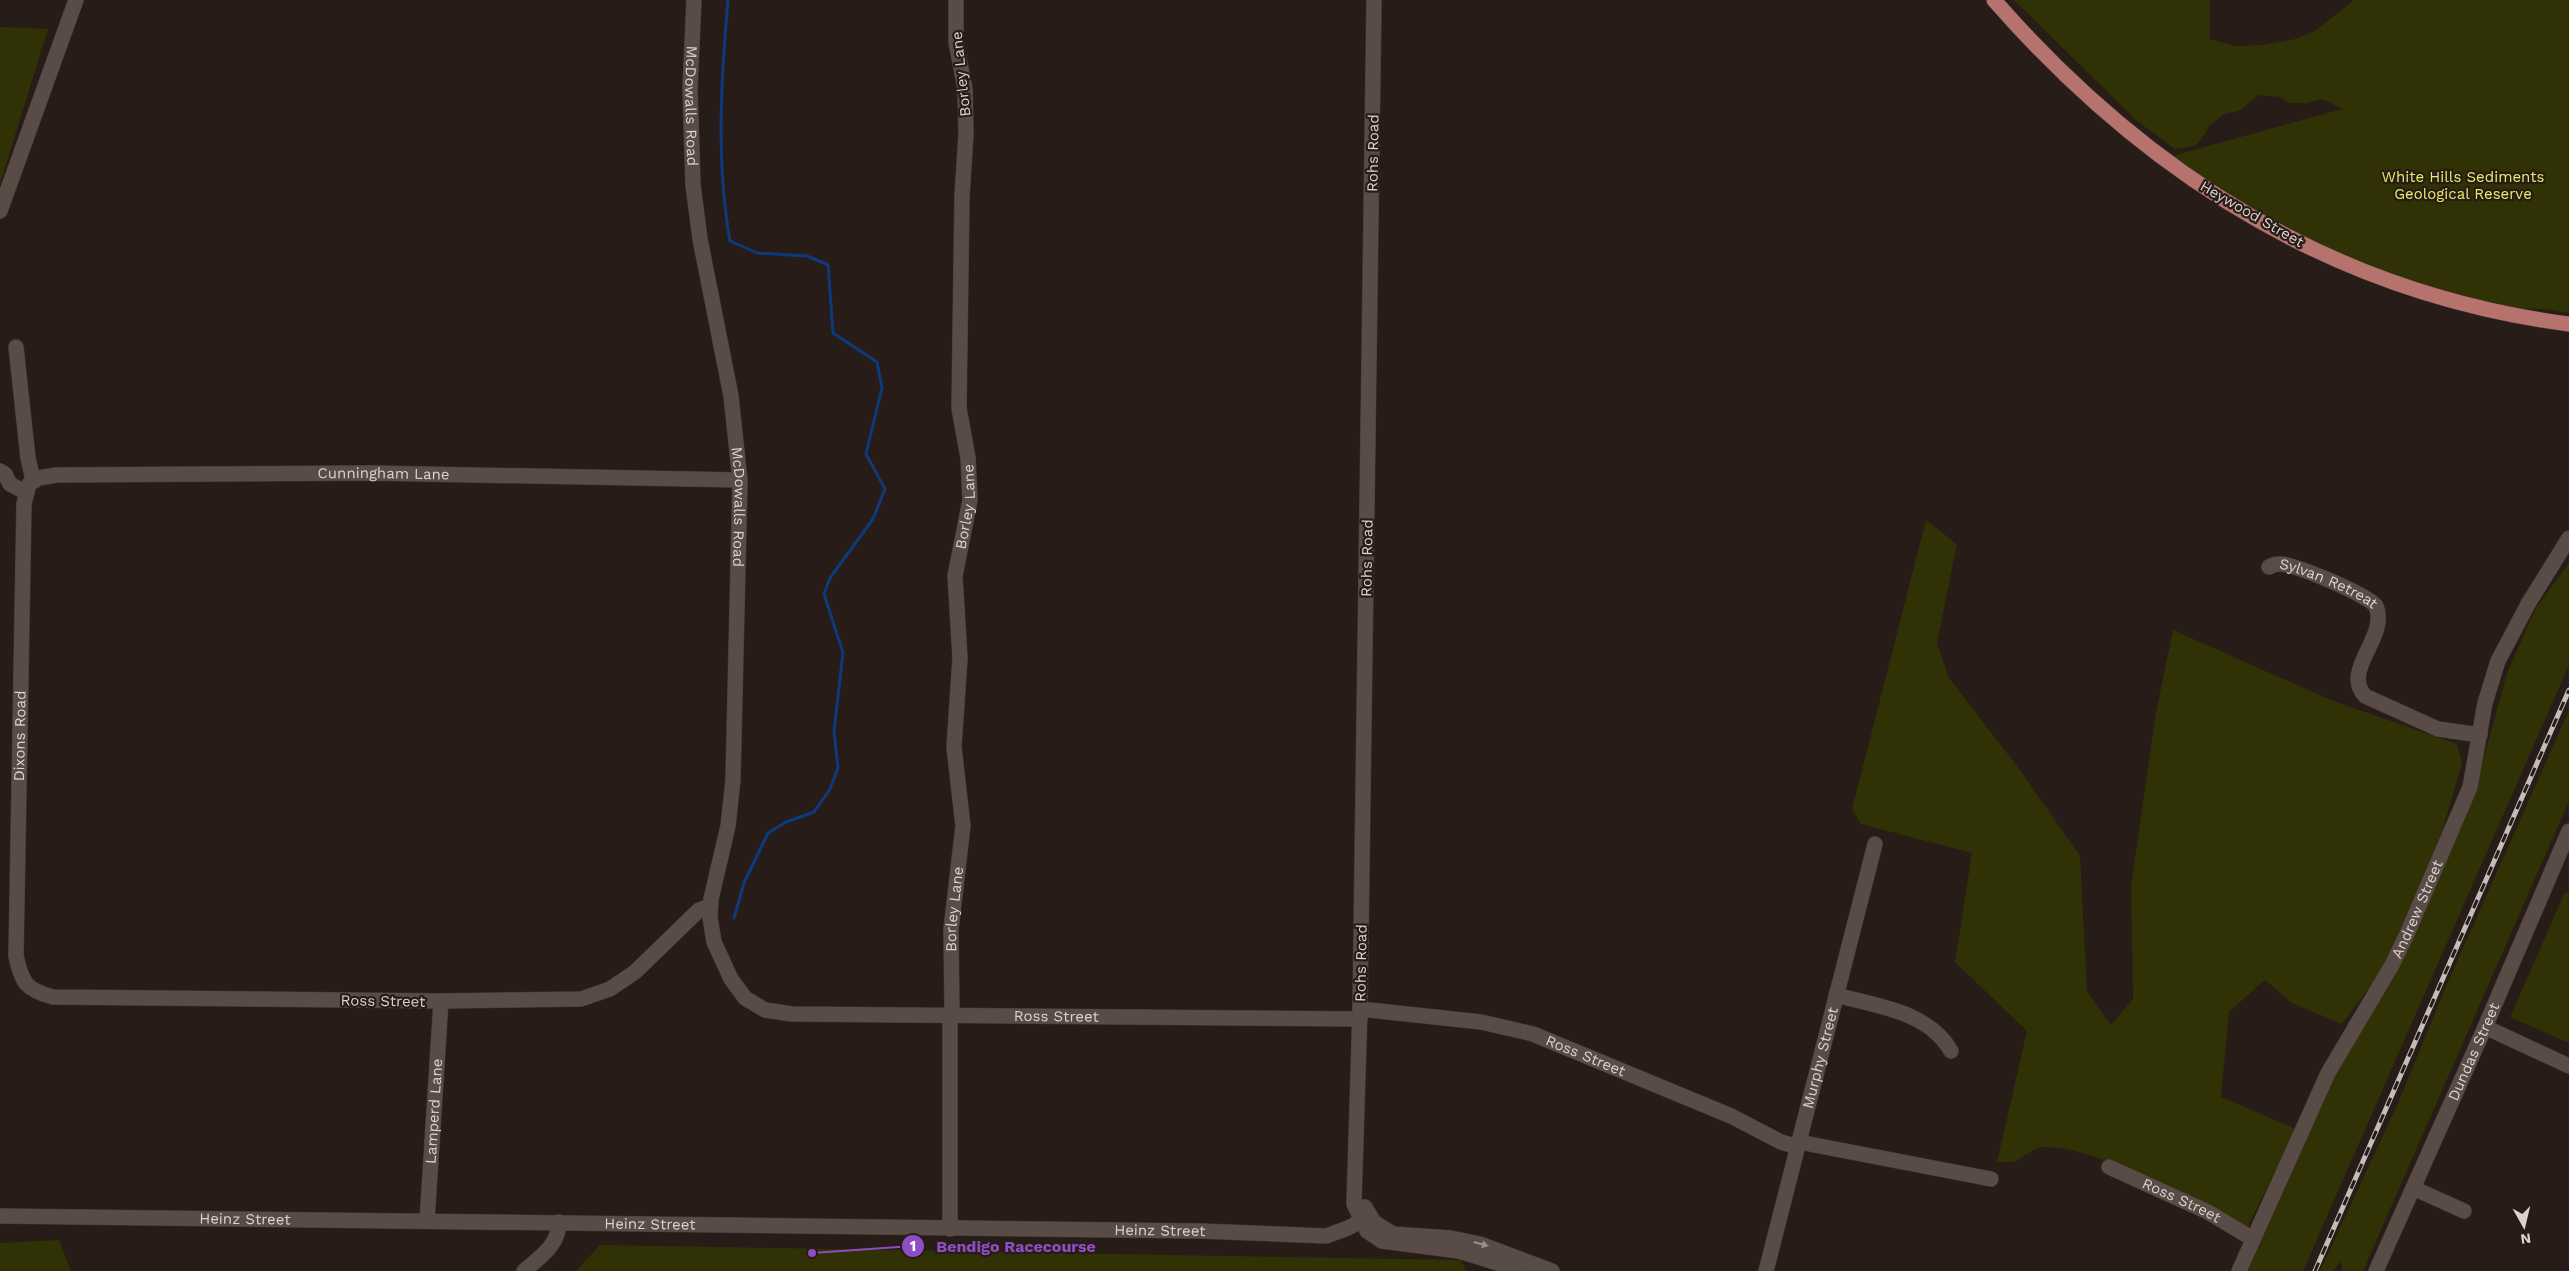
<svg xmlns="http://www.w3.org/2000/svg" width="2569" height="1271" font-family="'Work Sans',sans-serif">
<rect width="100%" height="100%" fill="#271c17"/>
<path fill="#303104" d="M2014 0H2210V39L2235 46 2263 45 2295 39 2315 31 2354 0H2569V313L2545 309 2489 308 2418 282 2350 269 2168 157 2342 109 2323 99 2305 103H2289L2280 97 2259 95 2239 111 2224 114 2210 125 2203 137 2195 146 2175 149 2137 121Z
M0 27 48 29 0 184Z
M1926 520 1957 544 1937 643 1949 678 2020 770 2080 856 2087 991 2111 1025 2133 999 2131 885 2156 713 2173 630 2331 700 2457 744 2462 764 2444 825 2419 893 2378 976 2342 1024 2292 1003 2265 980 2229 1012 2221 1097 2296 1129 2247 1228C2191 1200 2109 1150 2046 1147 2034 1146 2026 1156 2016 1161 2011 1163 2003 1162 1997 1162L2027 1031 1955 962 1972 853 1861 824 1852 809Z
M2569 563V665L2303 1271H2248L2338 1068 2389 985 2422 918 2477 783 2507 673 2536 608Z
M2569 710V801L2363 1271H2342L2341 1261 2333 1271H2320L2398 1103 2447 984Z
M2565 892 2569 894V1043L2510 1017Z
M59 1240 71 1271H0V1243Z
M600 1245 1461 1260 1466 1271H576Z"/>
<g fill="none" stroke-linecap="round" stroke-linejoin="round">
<path stroke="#0d3a7c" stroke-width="3" d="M728 0C721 79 716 162 730 241L757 253 807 256 828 265 833 333 877 362 882 388 866 454 885 489 873 519 830 578 824 594 843 653 834 731 838 768 830 789 814 812 786 822 768 833 744 883 734 918"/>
<g stroke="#413734" stroke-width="16">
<g id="minor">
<path id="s1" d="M694 0 690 88 693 185 700 239 731 396 740 480 733 780 728 826 711 899 710 917 714 942 731 979 745 998 765 1010 792 1014 1360 1019"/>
<path d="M1374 0 1360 1009 1354 1204 1367 1231 1382 1241 1459 1251 1523 1271"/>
<path d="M0 211 76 0"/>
<path d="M16 347 28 458 33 480"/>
<path d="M0 471 5 474 10 484 25 492"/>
<path id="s2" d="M2269 567C2272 565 2275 564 2280 564 2295 564 2368 595 2376 606 2389 637 2341 670 2365 696L2438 729 2480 735"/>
<path id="s3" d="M710 906 699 910 635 972 610 989 581 999 441 1001 53 997C26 990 22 983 16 956L24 504 29 484 39 478 56 475 371 473 740 480"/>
<path d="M1836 995C1876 1006 1928 1011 1951 1051"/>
<path id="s4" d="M1360 1009 1481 1022 1533 1034 1731 1116 1781 1142 1798 1147"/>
<path id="s5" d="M952 1014 951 929 963 826 954 747 960 658 955 576 970 500 968 458 959 408 962 196 966 134 965 89 956 42V0"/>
<path d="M2485 1027 2569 1066"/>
<path d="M1799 1142 1991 1179"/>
<path id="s6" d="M2109 1167 2208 1212 2253 1239"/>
<path d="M2413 1188 2464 1211"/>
<path d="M1365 1207 1374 1222 1393 1234 1451 1238 1480 1244 1552 1271"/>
<path id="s7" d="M0 1216 1200 1231 1326 1236 1348 1228 1370 1216"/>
<path id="s8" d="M427 1221 441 1001"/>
<path d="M950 1229V1014"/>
<path d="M524 1271C540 1257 559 1245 559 1222"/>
<path id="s9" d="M1766 1271 1875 844"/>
<path id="s10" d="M2239 1271 2328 1073 2392 965 2407 934 2470 787 2485 703 2498 661 2528 604 2569 538"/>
<path id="s11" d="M2376 1271 2485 1027 2569 831"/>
</g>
</g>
<g stroke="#413734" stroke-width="16">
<path id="major" d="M1994 0C2147 175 2336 294 2569 324"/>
</g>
<use href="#minor" stroke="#594b45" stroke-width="15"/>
<use href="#major" stroke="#b6736e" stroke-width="15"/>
<g stroke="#c4bcb7" stroke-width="5">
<path id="rail" d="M2315 1271 2569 690"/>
</g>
<use href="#rail" stroke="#271c17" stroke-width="3" stroke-dasharray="9" stroke-linecap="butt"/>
</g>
<defs><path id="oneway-solid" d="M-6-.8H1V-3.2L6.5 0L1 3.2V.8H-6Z" transform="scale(1.25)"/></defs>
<use fill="#9a8f8a" href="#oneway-solid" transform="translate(1481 1244) rotate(15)"/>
<g text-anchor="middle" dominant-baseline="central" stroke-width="4.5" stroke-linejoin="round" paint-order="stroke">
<g font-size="15" fill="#dbd3cf" stroke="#271c17">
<text transform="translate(961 74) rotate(-96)">Borley Lane</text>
<text stroke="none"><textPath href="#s1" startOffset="106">McDowalls Road</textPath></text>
<text transform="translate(1373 153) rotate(-89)">Rohs Road</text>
<text transform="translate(2252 214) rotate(30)">Heywood Street</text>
<text stroke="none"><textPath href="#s3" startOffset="1579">Cunningham Lane</textPath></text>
<text stroke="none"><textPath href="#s5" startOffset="510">Borley Lane</textPath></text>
<text stroke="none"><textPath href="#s1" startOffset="511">McDowalls Road</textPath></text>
<text transform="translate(1367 558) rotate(-89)">Rohs Road</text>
<text stroke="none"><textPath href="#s2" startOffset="64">Sylvan Retreat</textPath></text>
<text stroke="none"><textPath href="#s3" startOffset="970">Dixons Road</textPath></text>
<text stroke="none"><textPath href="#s10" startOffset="404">Andrew Street</textPath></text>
<text stroke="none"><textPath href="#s5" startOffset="105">Borley Lane</textPath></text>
<text transform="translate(1361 963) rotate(-89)">Rohs Road</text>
<text transform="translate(383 1001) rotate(1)">Ross Street</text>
<text stroke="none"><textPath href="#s1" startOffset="1328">Ross Street</textPath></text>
<text stroke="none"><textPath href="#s11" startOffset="240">Dundas Street</textPath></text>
<text stroke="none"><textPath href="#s4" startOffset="232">Ross Street</textPath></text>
<text stroke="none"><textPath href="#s9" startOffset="220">Murphy Street</textPath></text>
<text stroke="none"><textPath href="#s8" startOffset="110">Lamperd Lane</textPath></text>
<text stroke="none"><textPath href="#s6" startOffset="80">Ross Street</textPath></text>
<text stroke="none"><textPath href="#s7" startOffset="245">Heinz Street</textPath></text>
<text stroke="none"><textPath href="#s7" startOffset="650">Heinz Street</textPath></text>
<text stroke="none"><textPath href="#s7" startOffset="1160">Heinz Street</textPath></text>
</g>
<g font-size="15" fill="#e7ec6a" stroke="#271c17">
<text x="2463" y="177">White Hills Sediments<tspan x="2463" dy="17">Geological Reserve</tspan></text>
</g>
</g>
<path fill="none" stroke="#8e4dc2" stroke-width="2" d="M812 1253L913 1246"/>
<g fill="#8e4dc2" stroke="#271c17" stroke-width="2">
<circle cx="812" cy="1253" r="5"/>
<circle cx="913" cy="1246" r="12"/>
</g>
<g font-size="15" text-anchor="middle" font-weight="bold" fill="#fff">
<text x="913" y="1251">1</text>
</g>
<g font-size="16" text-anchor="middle" font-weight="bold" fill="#8e4dc2" stroke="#271c17" stroke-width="4.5" stroke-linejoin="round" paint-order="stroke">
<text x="1016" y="1252">Bendigo Racecourse</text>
</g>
<g transform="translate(2524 1226) rotate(172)" stroke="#271c17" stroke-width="4" paint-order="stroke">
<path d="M0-4L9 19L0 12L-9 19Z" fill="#dbd3cf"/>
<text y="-8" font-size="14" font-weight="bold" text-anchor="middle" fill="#dbd3cf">N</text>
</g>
</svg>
